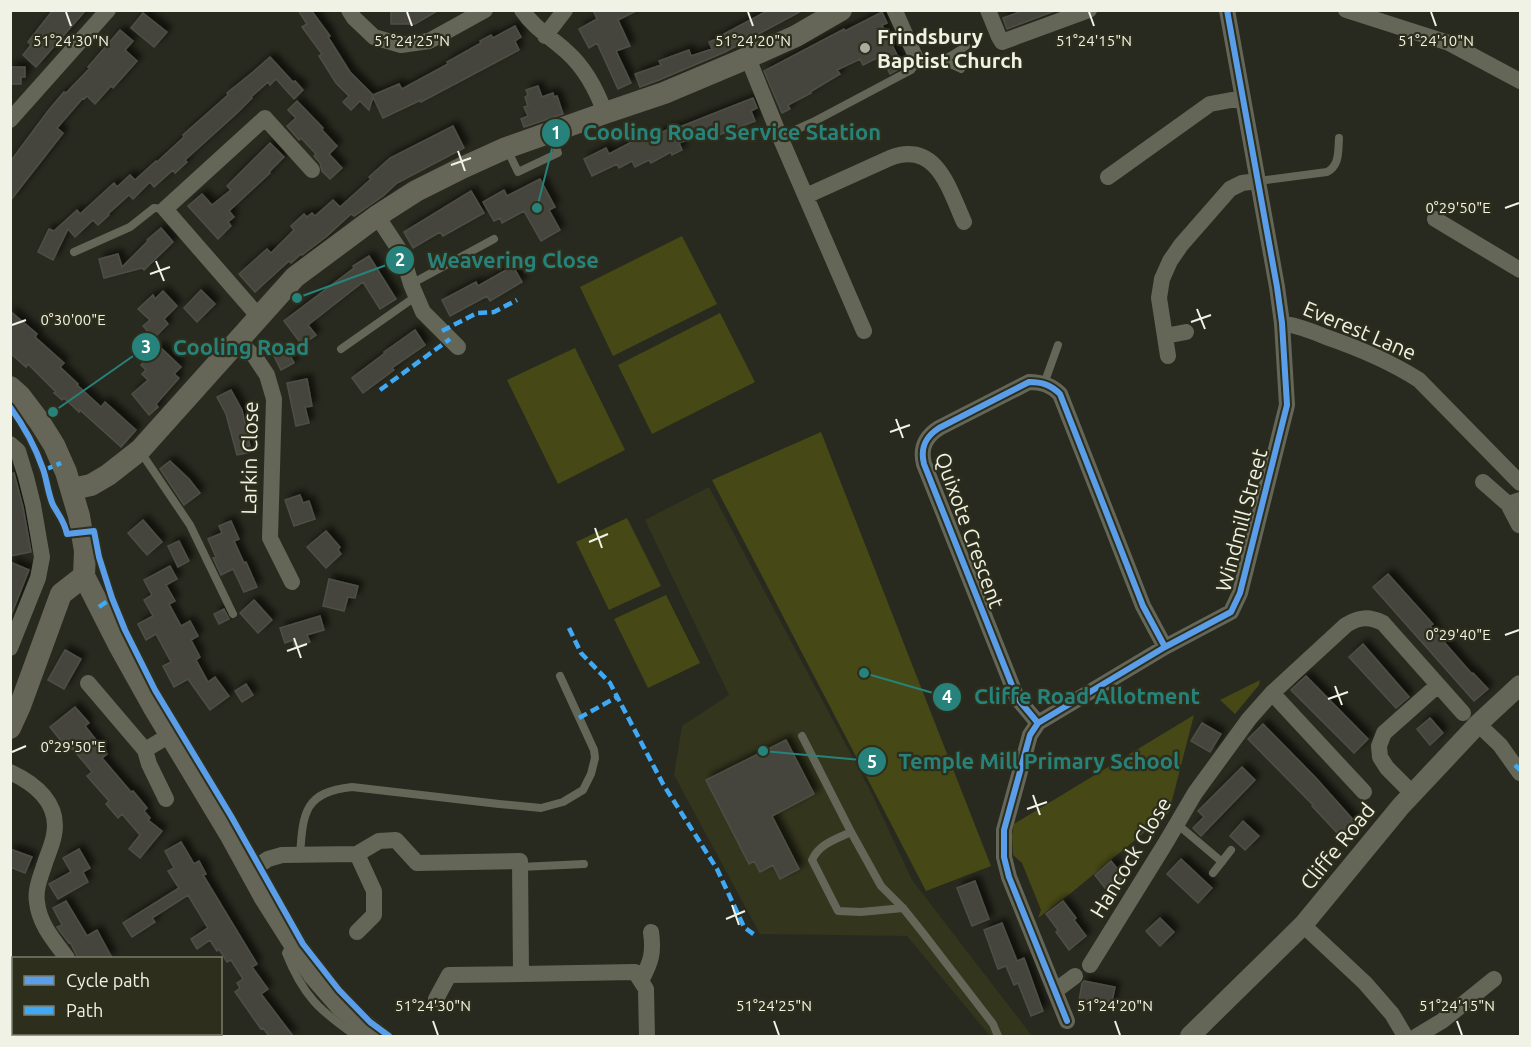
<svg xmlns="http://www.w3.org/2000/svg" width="1531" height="1047" font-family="Ubuntu,sans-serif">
<defs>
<filter id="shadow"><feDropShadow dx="5" dy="-5" stdDeviation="3" flood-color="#0009"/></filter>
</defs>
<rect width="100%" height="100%" fill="#292a1f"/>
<path fill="#33351d" d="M709 487 870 790 912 880 1032 1036H990L907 936 760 934 674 775 682 726 729 695 645 520Z"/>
<path fill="#464815" d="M682 236 717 304 613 356 580 287Z
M720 313 755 382 652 434 618 365Z
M575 348 625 450 558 484 507 380Z
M821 432 991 866 926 891 712 480Z
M627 518 661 586 609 610 576 542Z
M666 595 700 663 648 688 614 619Z
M1260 680 1259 685 1235 714 1220 700Z
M1194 715 1169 812 1071 893 1038 918 1041 910 1022 863 1013 855 1012 836 1014 824Z"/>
<path fill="#44453c" stroke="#4e5046" stroke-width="1.5" filter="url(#shadow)" d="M53 10H86L36 67 23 55 31 45 28 42Z
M298 10H311L330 36 328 37 350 72 373 95 399 84 402 89 448 64 447 62 481 43 480 41 491 35 493 38 515 26 521 37 515 41 519 50 421 102V100L383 118 373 97 369 110 360 101 351 110 343 102 349 96 336 83 319 56 322 54 302 27 307 24Z
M391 10H439L415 24H391Z
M593 10H638L618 20 630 46 616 51 631 83 618 89 597 43 589 48 579 29 597 19Z
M769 10H803L725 52 659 80 640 87 635 74 661 65 659 61 689 50 691 56 712 49 709 42 724 36V34Z
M1025 10H1057L1007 29 1003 18Z
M882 12 887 23 882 25 903 67 890 74 886 66 882 68 877 58 863 65 860 59 837 70 840 74 810 92 811 93 788 105 790 109 782 113 764 71 844 29 845 31Z
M143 13 167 32 154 47 131 28Z
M120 30 133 41 125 50 137 61 113 88 111 86 95 104 87 96 84 99 83 98 57 128 63 133 10 201V162L48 111 64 92 66 93 90 68 88 67Z
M270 57 293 82 295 81 303 90 294 99 276 79 270 85 268 82 251 97 252 98 236 114 185 160 187 162 175 173 173 170 154 187 150 182 133 199 129 195 108 214 109 215 98 225 93 220 75 237 68 229 53 260 38 252 49 229 54 231 77 210 80 214 114 183 117 187 130 175 135 180 156 161 157 162 184 137 183 135 228 95 227 93 253 72Z
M10 67H25V77H21V84H10Z
M538 86 542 97 553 93 554 97 557 96 563 114 524 127 521 119 528 116 524 107 528 106 525 97 528 95 526 90Z
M753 98 757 108 751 111 755 121 714 137V136L709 138 707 132 679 143 682 150 672 155 671 152 651 163 649 160 635 167 632 161 619 168 617 164 592 176 584 159 606 148 609 154 645 135 648 139 671 128 672 130Z
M297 101 323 128 322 130 337 146 329 154 342 168 330 179 322 171 320 163 314 156 316 154 301 138 299 140 287 126 296 118 288 110Z
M453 126 464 148 397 183 383 196 354 216 351 214 327 236 302 255 301 254 291 263 289 261 255 292 239 274 267 249 271 253 294 230 291 226 304 214 307 217 312 213 315 216 333 200 340 207 371 179 369 177 390 158Z
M270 143 284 157 269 172 270 173 229 211 234 217 228 222 231 226 218 239 188 206 202 194 212 205 231 190 227 186Z
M540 179 555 207 549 210 560 230 541 241 524 211 502 223 500 218 494 221 483 202 504 190 507 196Z
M471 191 484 213 443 236 440 232 413 248 404 232Z
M161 228 173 242 144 270 142 268 104 278 99 259 118 254 122 267 148 241 147 240Z
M369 256 396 299 380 309 363 282 308 325 316 335 302 345 284 321 354 268 353 266Z
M513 266 522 282 490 301 487 296 450 316 442 300 476 282 478 286Z
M201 290 215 304 197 322 184 308Z
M163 291 177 306 164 319 168 324 154 338 143 326 150 320 138 309 153 295 155 299Z
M10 311 37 334 35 337 64 363 60 367 78 384 77 385 101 407 105 402 136 430 121 447 80 410 79 412 64 398 62 400 54 393 56 392 28 364 26 367 10 353Z
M415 330 425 345 392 368 394 370 363 393 352 378 385 353 384 352Z
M159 346 181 367 174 374 179 378 156 404 158 407 149 415 132 394 148 380 142 374 146 370 141 365Z
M287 349 294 363 281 370 274 356Z
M307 379 312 406 305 407 309 423 296 426 287 383Z
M231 390 242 410 250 446 246 447 247 453 237 455 226 414 217 397Z
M170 461 189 479 200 493 184 505 160 469Z
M14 473 23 507 31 552 10 556V474Z
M300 495 303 503 309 501 315 519 294 526 285 500Z
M143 520 162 542 147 555 128 533Z
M231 521 239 539 234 541 244 563 246 562 257 587 244 592 233 569 221 575 213 558 216 557 208 539 222 533 219 526Z
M326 531 340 547 338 550 341 554 326 568 307 547Z
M179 541 189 561 178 567 168 546Z
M10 562 29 570 10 618Z
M170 566 177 579 166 585 175 601 169 604 181 626 190 621 198 636 191 640 200 657 196 660 208 682 215 677 229 696 210 710 188 679 174 687 163 666 171 662 156 634 146 640 138 624 153 616 144 600 152 595 144 580Z
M1388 574 1433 624 1430 626 1472 674 1473 673 1488 689 1474 701 1373 587Z
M329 579 358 586 355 598 348 597 344 611 323 606Z
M254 600 272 620 258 633 240 613Z
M224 609 229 619 219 624 214 614Z
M320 616 324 630 307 635 310 642 295 647 293 640 285 643 280 628Z
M1363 644 1409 697 1396 708 1349 657Z
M65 650 81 659 64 689 48 680Z
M1306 676 1368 739 1354 753 1291 690Z
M246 684 253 695 242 702 235 691Z
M75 707 89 723 85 726 107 754 102 758 131 792 133 791 147 808 144 811 150 818 148 820 162 831 140 858 129 849 140 835 122 814 118 818 106 804 109 801 87 776 92 772 72 748 67 752 60 743 62 742 50 727Z
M1430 718 1443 733 1430 745 1417 729Z
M1202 723 1221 734 1210 752 1191 741Z
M1263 724 1315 777 1356 823 1341 837 1312 806 1313 805 1248 739Z
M786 740 814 794 772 816 799 869 780 879 773 865 760 872 754 861 749 864 706 780Z
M1242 767 1255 780 1201 836 1193 828 1204 817 1198 811Z
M1243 821 1259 836 1245 850 1230 836Z
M181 842 194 864 199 861 206 874 203 875 257 964 252 967 268 989 261 994 293 1036H269L263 1028 261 1029 235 992 240 988 237 983 243 979 231 960 227 962 219 949 217 951 210 940 197 949 191 939 208 928 188 895 152 918 155 922 132 937 123 923 179 888 168 871 174 868 165 851Z
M10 849 32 857 25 873 10 867Z
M79 849 90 868 83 872 88 882 58 899 49 884 71 872 63 858Z
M1181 859 1212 888 1198 903 1167 874Z
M1111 861 1125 878 1108 892 1095 875Z
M975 881 989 919 972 926 957 888Z
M66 901 87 936 97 930 112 958H78L70 942 69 943 57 927 62 925 53 908Z
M1063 901 1076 918 1074 920 1086 936 1069 950 1056 932 1058 930 1046 914Z
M1160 918 1174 932 1160 946 1146 931Z
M1002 923 1017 961 1024 958 1043 1011 1031 1016 1018 983 1014 985 1006 966 998 969 984 930Z
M1084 981 1115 987 1111 1006 1090 1001 1089 1004 1079 1001 1082 983Z"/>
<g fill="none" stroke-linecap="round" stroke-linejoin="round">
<path stroke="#646658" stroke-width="8" d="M899 10 919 56C921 58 924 62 926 63 936 67 957 52 966 46
M942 60 961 69
M780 137 813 122 911 70 914 66V61L890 10
M507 149 518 172 558 153 551 133
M1258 181 1327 172C1340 165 1338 151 1339 138
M74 252 130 227 154 208 165 209
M411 284 494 239
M341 349 415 297
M1044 384 1058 345
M140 451 190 525 233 614
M802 736 851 832
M1177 824 1222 862
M300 855C303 813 304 792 352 787L499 804 541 808 563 802 583 790 591 774 595 758 594 750 560 676
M520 867 584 864
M1213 873 1231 850
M903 908 861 912 838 911 812 860C819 844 836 839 851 832L881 886 903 908 923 933 993 1024 998 1036
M294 946 287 951 286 953C303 996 320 1011 356 1036"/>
<path stroke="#646658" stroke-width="16" d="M349 10 354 18 374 37 401 45 429 41 485 10
M522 10C534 28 552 38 567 52 585 68 597 91 605 113
M988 10 999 37 1002 42 1089 10
M1346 10 1449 43 1520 81
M545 36 565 10
M748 58 780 137 864 331
M10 120 108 10
M1108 177 1210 104 1242 98
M806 196 890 158C937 140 949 189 964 222
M377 216 402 254 411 284 423 312 458 347
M1435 219 1520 270
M259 317 165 209 265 118 312 170
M1282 323C1298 326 1312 331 1326 337 1358 348 1391 362 1419 380L1520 483
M1165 336 1186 332
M238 341 255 357 267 375 274 399 270 538 292 582
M1168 356 1159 298 1162 279 1170 261 1181 245 1230 189 1242 183 1258 181
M10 444 18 451 26 477 33 505 42 557 38 578 10 648
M1483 482 1508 504 1520 500
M1508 504 1519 525
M88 683 145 750 170 735
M1272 693 1364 792
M1038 723 1017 698 924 464C920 448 925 437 939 428L1029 382C1042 382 1051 385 1060 394L1143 606 1165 647
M1478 724 1500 745 1520 773
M145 750 149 764 166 799
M10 772C36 784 60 804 54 835 52 846 47 856 44 866 40 878 35 890 37 902 39 924 55 942 67 958
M1413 794 1387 768 1380 757 1379 746 1384 733 1438 685
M357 854 374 891V915L357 932
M250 871 268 859 282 855 357 854 379 841 396 840 417 863 520 861 521 974 635 972 646 989 647 1036
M1303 925 1365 983 1392 1014 1405 1036
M1090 965 1165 844 1195 793 1249 719 1272 693 1346 625C1359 617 1369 616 1383 623L1463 713
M641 981C651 962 654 953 651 932
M1055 991 1075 976
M436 999 449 975 521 974
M1067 1021 1009 877 1004 857V830L1030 735 1038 723 1165 647 1231 612 1240 593 1287 405 1282 323 1277 287 1227 10
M97 1034 98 1036
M1417 1036 1442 1021 1494 979"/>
<path stroke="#646658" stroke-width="20" d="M1190 1036 1303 925 1401 806 1478 724 1520 685"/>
<path stroke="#656658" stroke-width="22" d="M10 387 20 396 39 421 54 445 66 472 79 516 85 551 84 576 120 647 153 706 230 834 264 896 314 975 342 1007 378 1036
M72 489 91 485 108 475 140 450 295 277 377 216 416 191 464 167 506 148 605 113 664 93 740 61 796 36 841 10
M10 728 20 706 61 594 84 576"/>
<path stroke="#3fa9f5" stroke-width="4.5" stroke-dasharray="9 4.5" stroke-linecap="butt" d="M442 331 477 313 494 312 517 300
M380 390 450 339
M44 470 61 463
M99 607 112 598
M569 628 581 653 610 683 663 784 717 869 744 927 756 936
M579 718 617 697
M1515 765 1520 770"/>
<g stroke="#2d2e1b" stroke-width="10">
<path id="cycleway" d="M10 407C24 426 35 446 43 469 47 480 48 494 53 505 59 516 64 520 67 534L94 531 99 557 112 598 125 630 155 690 231 816 303 944 339 990 370 1022 389 1036
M1038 723 1017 698 924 464C920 448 925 437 939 428L1029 382C1042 382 1051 385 1060 394L1143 606 1165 647
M1067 1021 1009 877 1004 857V830L1030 735 1038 723 1165 647 1231 612 1240 593 1287 405 1282 323 1277 287 1227 10"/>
</g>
<use href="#cycleway" stroke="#5a9eea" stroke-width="6"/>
</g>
<path fill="none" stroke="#f0f2e5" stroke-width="2" d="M66 12 71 26M407 12 412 26M748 12 753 26M1089 12 1094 26M1431 12 1436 26M458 151 465 171M451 165 471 158M1505 208 1519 203M156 261 164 281M150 274 170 267M1197 309 1205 329M1191 322 1211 315M12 325 26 320M896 419 903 438M890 432 910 425M595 528 602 548M589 542 608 534M1505 635 1519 630M294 638 301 658M287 651 307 644M1335 686 1342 705M1328 699 1348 692M12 752 26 746M1033 795 1040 815M1027 809 1047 802M732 905 739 925M726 919 745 911M433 1021 438 1035M774 1021 779 1035M1115 1021 1120 1035M1457 1021 1462 1035"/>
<circle fill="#aaaca0" stroke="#2d2e1b" stroke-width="2" cx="865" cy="48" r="6"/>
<g text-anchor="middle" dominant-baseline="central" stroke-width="4.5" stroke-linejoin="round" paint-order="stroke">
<g font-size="21" font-weight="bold" fill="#f0f2e5" stroke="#2d2e1b" text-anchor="start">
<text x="877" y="36">Frindsbury<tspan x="877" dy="24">Baptist Church</tspan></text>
</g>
<g font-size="21" fill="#f0f2e5" stroke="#2d2e1b">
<text transform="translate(1360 330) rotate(23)">Everest Lane</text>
<text transform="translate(249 458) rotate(-89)">Larkin Close</text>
<text transform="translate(1241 520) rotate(-75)">Windmill Street</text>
<text transform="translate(970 530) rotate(70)">Quixote Crescent</text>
<text transform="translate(1337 846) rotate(-51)">Cliffe Road</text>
<text transform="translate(1130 857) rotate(-59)">Hancock Close</text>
</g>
</g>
<g font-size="15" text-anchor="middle" fill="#f0f2e5" stroke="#2d2e1b" stroke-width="4.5" stroke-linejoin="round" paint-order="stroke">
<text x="71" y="46">51°24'30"N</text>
<text x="412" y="46">51°24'25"N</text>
<text x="753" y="46">51°24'20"N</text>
<text x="1094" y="46">51°24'15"N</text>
<text x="1436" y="46">51°24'10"N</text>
<text x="1458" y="213">0°29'50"E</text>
<text x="73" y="325">0°30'00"E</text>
<text x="1458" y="640">0°29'40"E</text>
<text x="73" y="752">0°29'50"E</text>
<text x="433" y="1011">51°24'30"N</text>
<text x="774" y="1011">51°24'25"N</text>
<text x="1115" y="1011">51°24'20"N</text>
<text x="1457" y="1011">51°24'15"N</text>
</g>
<path fill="none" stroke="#26827a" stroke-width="2" d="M537 208L556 133M297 298L400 260M53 412L146 347M864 673L947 697M763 751L872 761"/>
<g fill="#26827a" stroke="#2d2e1b" stroke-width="2">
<circle cx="537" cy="208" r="6"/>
<circle cx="297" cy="298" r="6"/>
<circle cx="53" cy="412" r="6"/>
<circle cx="864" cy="673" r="6"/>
<circle cx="763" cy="751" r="6"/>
<circle cx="556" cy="133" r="15"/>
<circle cx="400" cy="260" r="15"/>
<circle cx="146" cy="347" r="15"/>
<circle cx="947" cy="697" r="15"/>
<circle cx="872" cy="761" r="15"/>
</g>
<g font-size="18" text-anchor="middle" font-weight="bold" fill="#fff">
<text x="556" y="139">1</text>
<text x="400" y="266">2</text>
<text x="146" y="353">3</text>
<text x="947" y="703">4</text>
<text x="872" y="768">5</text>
</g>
<g font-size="22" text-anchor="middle" font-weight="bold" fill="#26827a" stroke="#2d2e1b" stroke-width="4.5" stroke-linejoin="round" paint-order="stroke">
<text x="732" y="140">Cooling Road Service Station</text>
<text x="513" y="268">Weavering Close</text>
<text x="241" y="355">Cooling Road</text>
<text x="1087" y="704">Cliffe Road Allotment</text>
<text x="1039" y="769">Temple Mill Primary School</text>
</g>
<rect width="1531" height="1047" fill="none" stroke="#f0f2e5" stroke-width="24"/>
<rect x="12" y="957" width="210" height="78" fill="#2d2e1b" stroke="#7b7c6c" stroke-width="1.5"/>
<rect x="24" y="976" width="30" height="9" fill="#5a9eea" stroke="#7b7c6c" stroke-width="1.5"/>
<text x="66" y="987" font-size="18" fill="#f0f2e5">Cycle path</text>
<rect x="24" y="1006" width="30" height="9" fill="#3fa9f5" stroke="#7b7c6c" stroke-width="1.5"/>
<text x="66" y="1017" font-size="18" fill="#f0f2e5">Path</text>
</svg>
